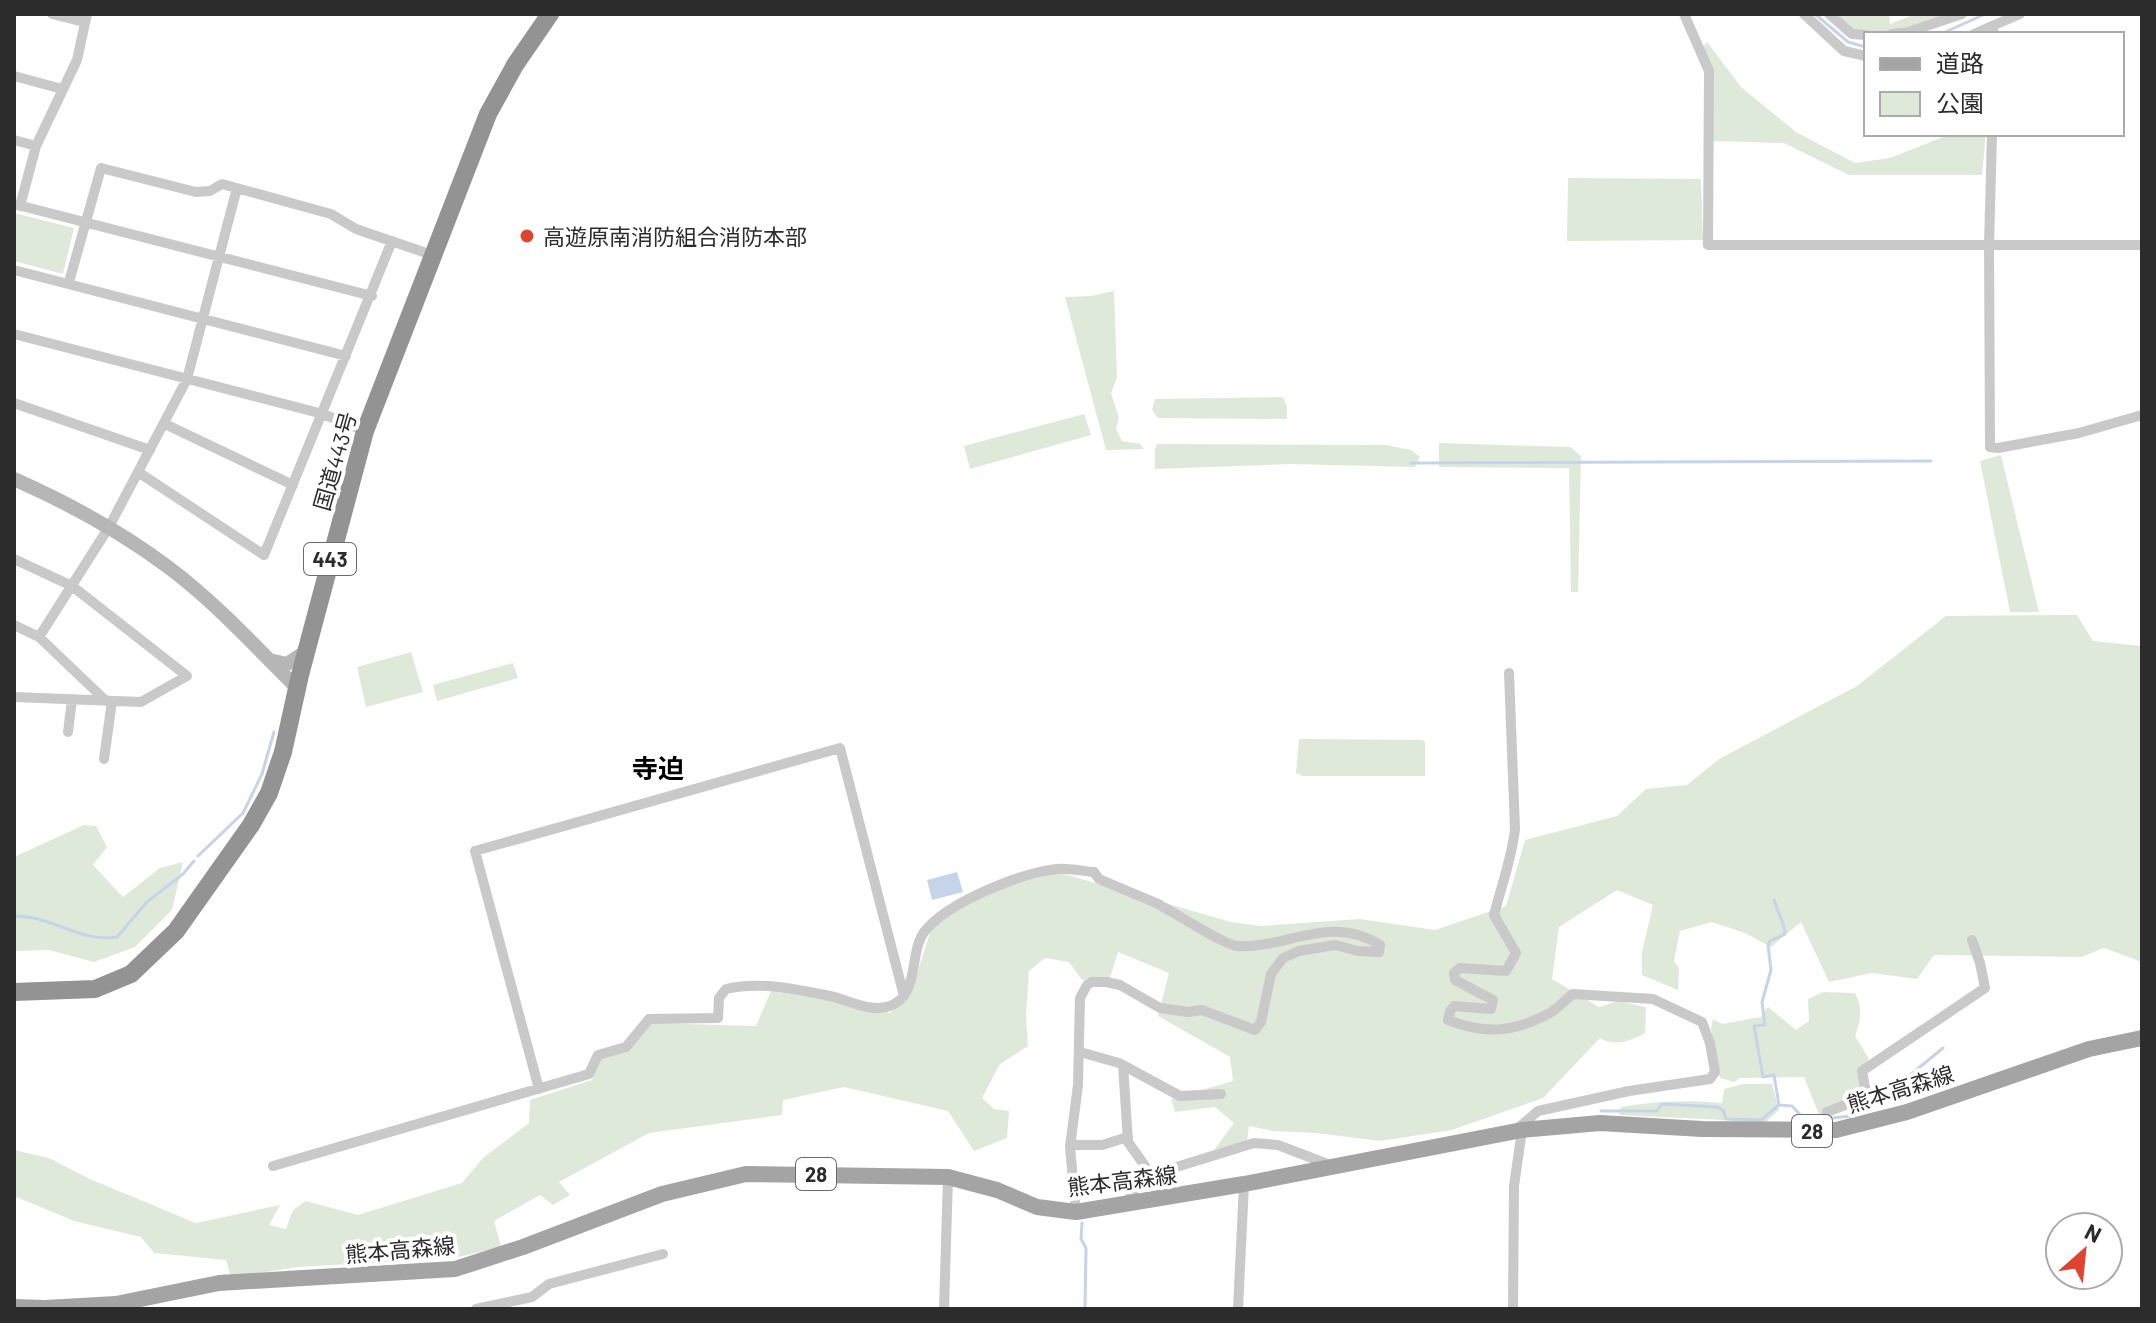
<svg xmlns="http://www.w3.org/2000/svg" width="2156" height="1323" font-family="Barlow,'Noto Sans JP',sans-serif">
<rect width="100%" height="100%" fill="#fff"/>
<path fill="#dfe9d9" d="M1834 14H1889L1890 24 1916 14H1948C1927 21 1875 40 1854 30 1847 27 1840 19 1834 14Z
M1707 42 1741 87 1796 132 1855 163 1890 158 1951 134H1986L1982 175H1849L1784 143 1713 141 1703 47Z
M1568 178 1701 179 1703 240 1567 241Z
M14 213 74 228 63 274 14 261Z
M1114 291 1117 378 1111 393 1119 418 1116 429 1122 441 1140 444 1144 449 1106 450 1065 297 1091 296Z
M1283 397 1287 407V419L1158 418 1152 410 1155 399Z
M1084 414 1091 435 970 469 964 446Z
M1439 443 1570 447 1581 456 1578 592H1571L1569 468 1439 467Z
M1157 444 1386 445 1411 450 1420 457 1415 467 1291 464 1155 469V449Z
M2001 455 2039 612H2010L1980 461Z
M2077 615 2093 641 2142 646V962L2104 948 2081 957 1934 955 1917 979 1872 973 1829 982 1801 922 1771 947 1745 933 1712 922 1680 931 1674 961 1679 968 1678 990 1642 975V952L1653 905 1617 890 1559 927 1552 979 1599 1007 1618 1001 1646 1007 1645 1033C1631 1041 1614 1047 1600 1038L1543 1098 1452 1130 1380 1141 1317 1133 1273 1131 1249 1126 1247 1142 1214 1150 1234 1123 1215 1107 1175 1112 1171 1099 1233 1081 1230 1057 1158 1016 1169 973 1118 952 1110 978 1082 980 1069 962 1045 958 1029 971 1026 1015 1028 1046 1000 1064 982 1098 994 1109 1009 1111 1007 1138 974 1151 948 1111 844 1087 783 1100 782 1115 649 1133 559 1182 570 1195 553 1205 540 1195 494 1221 501 1247 454 1258 297 1267 235 1277 230 1274 226 1260 154 1253 141 1237 74 1221 14 1196V1150L49 1158 92 1180 196 1223 280 1205 269 1225 286 1229 293 1210 306 1201 358 1215 462 1183 483 1158 529 1123 530 1100 592 1080 601 1059 652 1023 756 1026 771 991 834 1000 890 1013 910 995 931 930 955 910 1001 888 1057 872 1231 922 1261 926 1360 919 1435 930 1506 906 1525 840 1617 816 1646 789 1687 785 1719 759 1857 686 1946 616Z
M411 652 423 692 366 707 357 667Z
M513 663 518 678 437 701 433 685Z
M1299 739 1422 740 1425 742V776H1303L1296 773Z
M84 825 96 826 107 847 93 865 123 897 160 868 183 862 172 910 135 947 94 962 49 950 14 951V857Z
M1823 992 1855 993C1863 1008 1861 1021 1855 1036L1869 1059 1857 1073 1861 1088 1859 1096 1820 1117 1804 1077 1740 1078 1734 1082 1720 1078 1711 1028 1713 1019 1722 1024 1761 1017 1768 1007 1796 1030 1809 1021 1808 999Z
M1743 1084H1772L1779 1110 1766 1122 1619 1115 1621 1107C1655 1101 1687 1100 1722 1103L1724 1089Z"/>
<path fill="#c5d4e9" d="M957 872 963 892 932 900 927 880Z"/>
<g fill="none" stroke-linecap="round" stroke-linejoin="round">
<path stroke="#c5d4e9" stroke-width="3" d="M1815 14 1848 42 1866 47
M1941 34 1985 14
M1411 463 1931 461
M198 856 243 813 262 774 274 732
M1774 900 1784 927 1785 934 1770 941 1768 945 1771 970 1762 1002 1765 1025 1754 1026 1763 1077 1774 1075 1779 1105
M14 916C54 916 80 943 117 937L147 902 183 874 194 861
M1601 1111H1657L1662 1104 1717 1107 1723 1110 1726 1119 1761 1120 1779 1105 1792 1106 1806 1121 1851 1116 1886 1095 1943 1048
M1082 1223 1081 1239 1086 1248 1085 1309"/>
<path stroke="#c9c9c9" stroke-width="10" d="M52 14 84 22
M1684 14 1709 71 1708 245H2142
M1804 14 1844 51 1866 56
M1829 14 1852 34 1866 35
M1992 26 2020 14
M1892 34 1908 32 1962 14
M1974 34 1992 26 1994 34
M14 76 62 89
M1992 134 1989 245 1990 447 1998 448 2079 433 2142 415
M14 140 36 146 77 60 87 14
M14 204 372 296
M20 206 36 146
M14 270 346 356
M69 282 101 168 196 192 210 191 222 184 331 214 356 229 432 255
M14 334 323 414 365 431
M14 403 150 450
M165 424 293 485
M138 472 264 555 392 241
M14 559 72 586 187 676 141 702 14 697
M14 625 39 637 106 701
M39 637 109 527 187 379 237 188
M1509 673 1515 829C1512 858 1501 887 1494 915L1516 953 1506 971 1460 968 1454 973 1455 980 1493 1000 1491 1009 1454 1006 1450 1011 1448 1020C1484 1034 1512 1033 1548 1014 1557 1010 1564 1000 1573 994L1653 999 1702 1022 1710 1043 1715 1072 1710 1079 1629 1091 1538 1111 1517 1129
M68 732 72 699
M104 759 112 701
M1080 1052 1119 1063 1180 1096 1221 1094
M1123 1065 1128 1142 1152 1176
M539 1089 475 851 840 748 904 996
M1827 1130V1112L1863 1098 1866 1093 1862 1071 1985 988 1980 963 1972 940
M1070 1145H1102L1128 1137
M273 1166 589 1074 598 1055 626 1047 649 1019 718 1018 719 998 726 989C760 981 796 989 830 996 849 1000 870 1013 890 1006 921 994 908 952 925 931 948 902 1021 873 1057 869 1069 868 1082 871 1094 872L1099 879C1118 887 1137 895 1156 903 1172 911 1224 945 1237 946 1287 949 1330 913 1380 945L1379 952 1358 951 1335 945 1299 951 1283 958 1271 974 1261 1022 1255 1030 1202 1010 1188 1012 1160 1008 1120 985 1106 982H1092L1087 985 1080 998 1078 1085 1070 1147 1076 1212
M1126 1204 1137 1186 1157 1173 1254 1143 1278 1145 1330 1165
M476 1309 532 1297 549 1284 663 1254
M944 1309 948 1177
M1238 1309 1244 1184
M1513 1309 1514 1186 1522 1130"/>
<path stroke="#b6b6b6" stroke-width="14" d="M14 479C68 503 120 531 168 567 215 602 255 646 297 688
M269 660 287 664 305 652"/>
<path stroke="#a4a4a4" stroke-width="16" d="M14 1307 45 1308 116 1304 219 1283 455 1269 523 1247 662 1194 746 1174 948 1177 997 1190 1037 1207 1076 1212 1244 1184 1522 1130 1600 1123 1702 1129 1836 1130 1907 1112 2089 1049 2142 1038"/>
<path stroke="#939393" stroke-width="18" d="M14 992 95 989 131 974 176 931 251 825 269 793 283 752 300 675 365 431 488 114 515 65 550 14"/>
</g>
<circle fill="#df4431" stroke="#fff" stroke-width="3" cx="527" cy="236" r="8"/>
<g text-anchor="middle" dominant-baseline="central" stroke-width="8" stroke-linejoin="round" paint-order="stroke">
<g fill="#fff" stroke="#6b6b6b" stroke-width="2">
<rect x="304" y="543" width="52" height="32" rx="6"/>
<rect x="1792" y="1115" width="40" height="32" rx="6"/>
<rect x="796" y="1158" width="40" height="32" rx="6"/>
</g>
<g font-size="20" font-weight="bold" fill="#2c2c2c">
<text x="330" y="559">443</text>
<text x="1812" y="1131">28</text>
<text x="816" y="1174">28</text>
</g>
<g font-size="22" fill="#2c2c2c" stroke="#fff" text-anchor="start">
<text x="543" y="236">高遊原南消防組合消防本部</text>
</g>
<g font-size="22" fill="#2c2c2c" stroke="#fff">
<text transform="translate(334 461) rotate(-74)">国道443号</text>
<text transform="translate(1900 1088) rotate(-17)">熊本高森線</text>
<text transform="translate(1122 1180) rotate(-7)">熊本高森線</text>
<text transform="translate(400 1249) rotate(-5)">熊本高森線</text>
</g>
<g font-size="26" font-weight="bold" fill="#000" stroke="#fff">
<text x="658" y="767">寺迫</text>
</g>
</g>
<rect width="2156" height="1323" fill="none" stroke="#2c2c2c" stroke-width="32"/>
<rect x="1864" y="32" width="260" height="104" fill="#ffffff" stroke="#ababab" stroke-width="2"/>
<rect x="1880" y="58" width="40" height="12" fill="#a4a4a4" stroke="#ababab" stroke-width="2"/>
<text x="1936" y="72" font-size="24" fill="#2c2c2c">道路</text>
<rect x="1880" y="92" width="40" height="24" fill="#dfe9d9" stroke="#ababab" stroke-width="2"/>
<text x="1936" y="112" font-size="24" fill="#2c2c2c">公園</text>
<g transform="translate(2084 1251) rotate(27)"><circle r="38" fill="#ffffff" stroke="#ababab" stroke-width="2"/>
<path d="M0-6L14 30L0 20L-14 30Z" fill="#df4431"/>
<text y="-12" font-size="22" font-weight="bold" text-anchor="middle" fill="#2c2c2c">N</text>
</g>
</svg>
